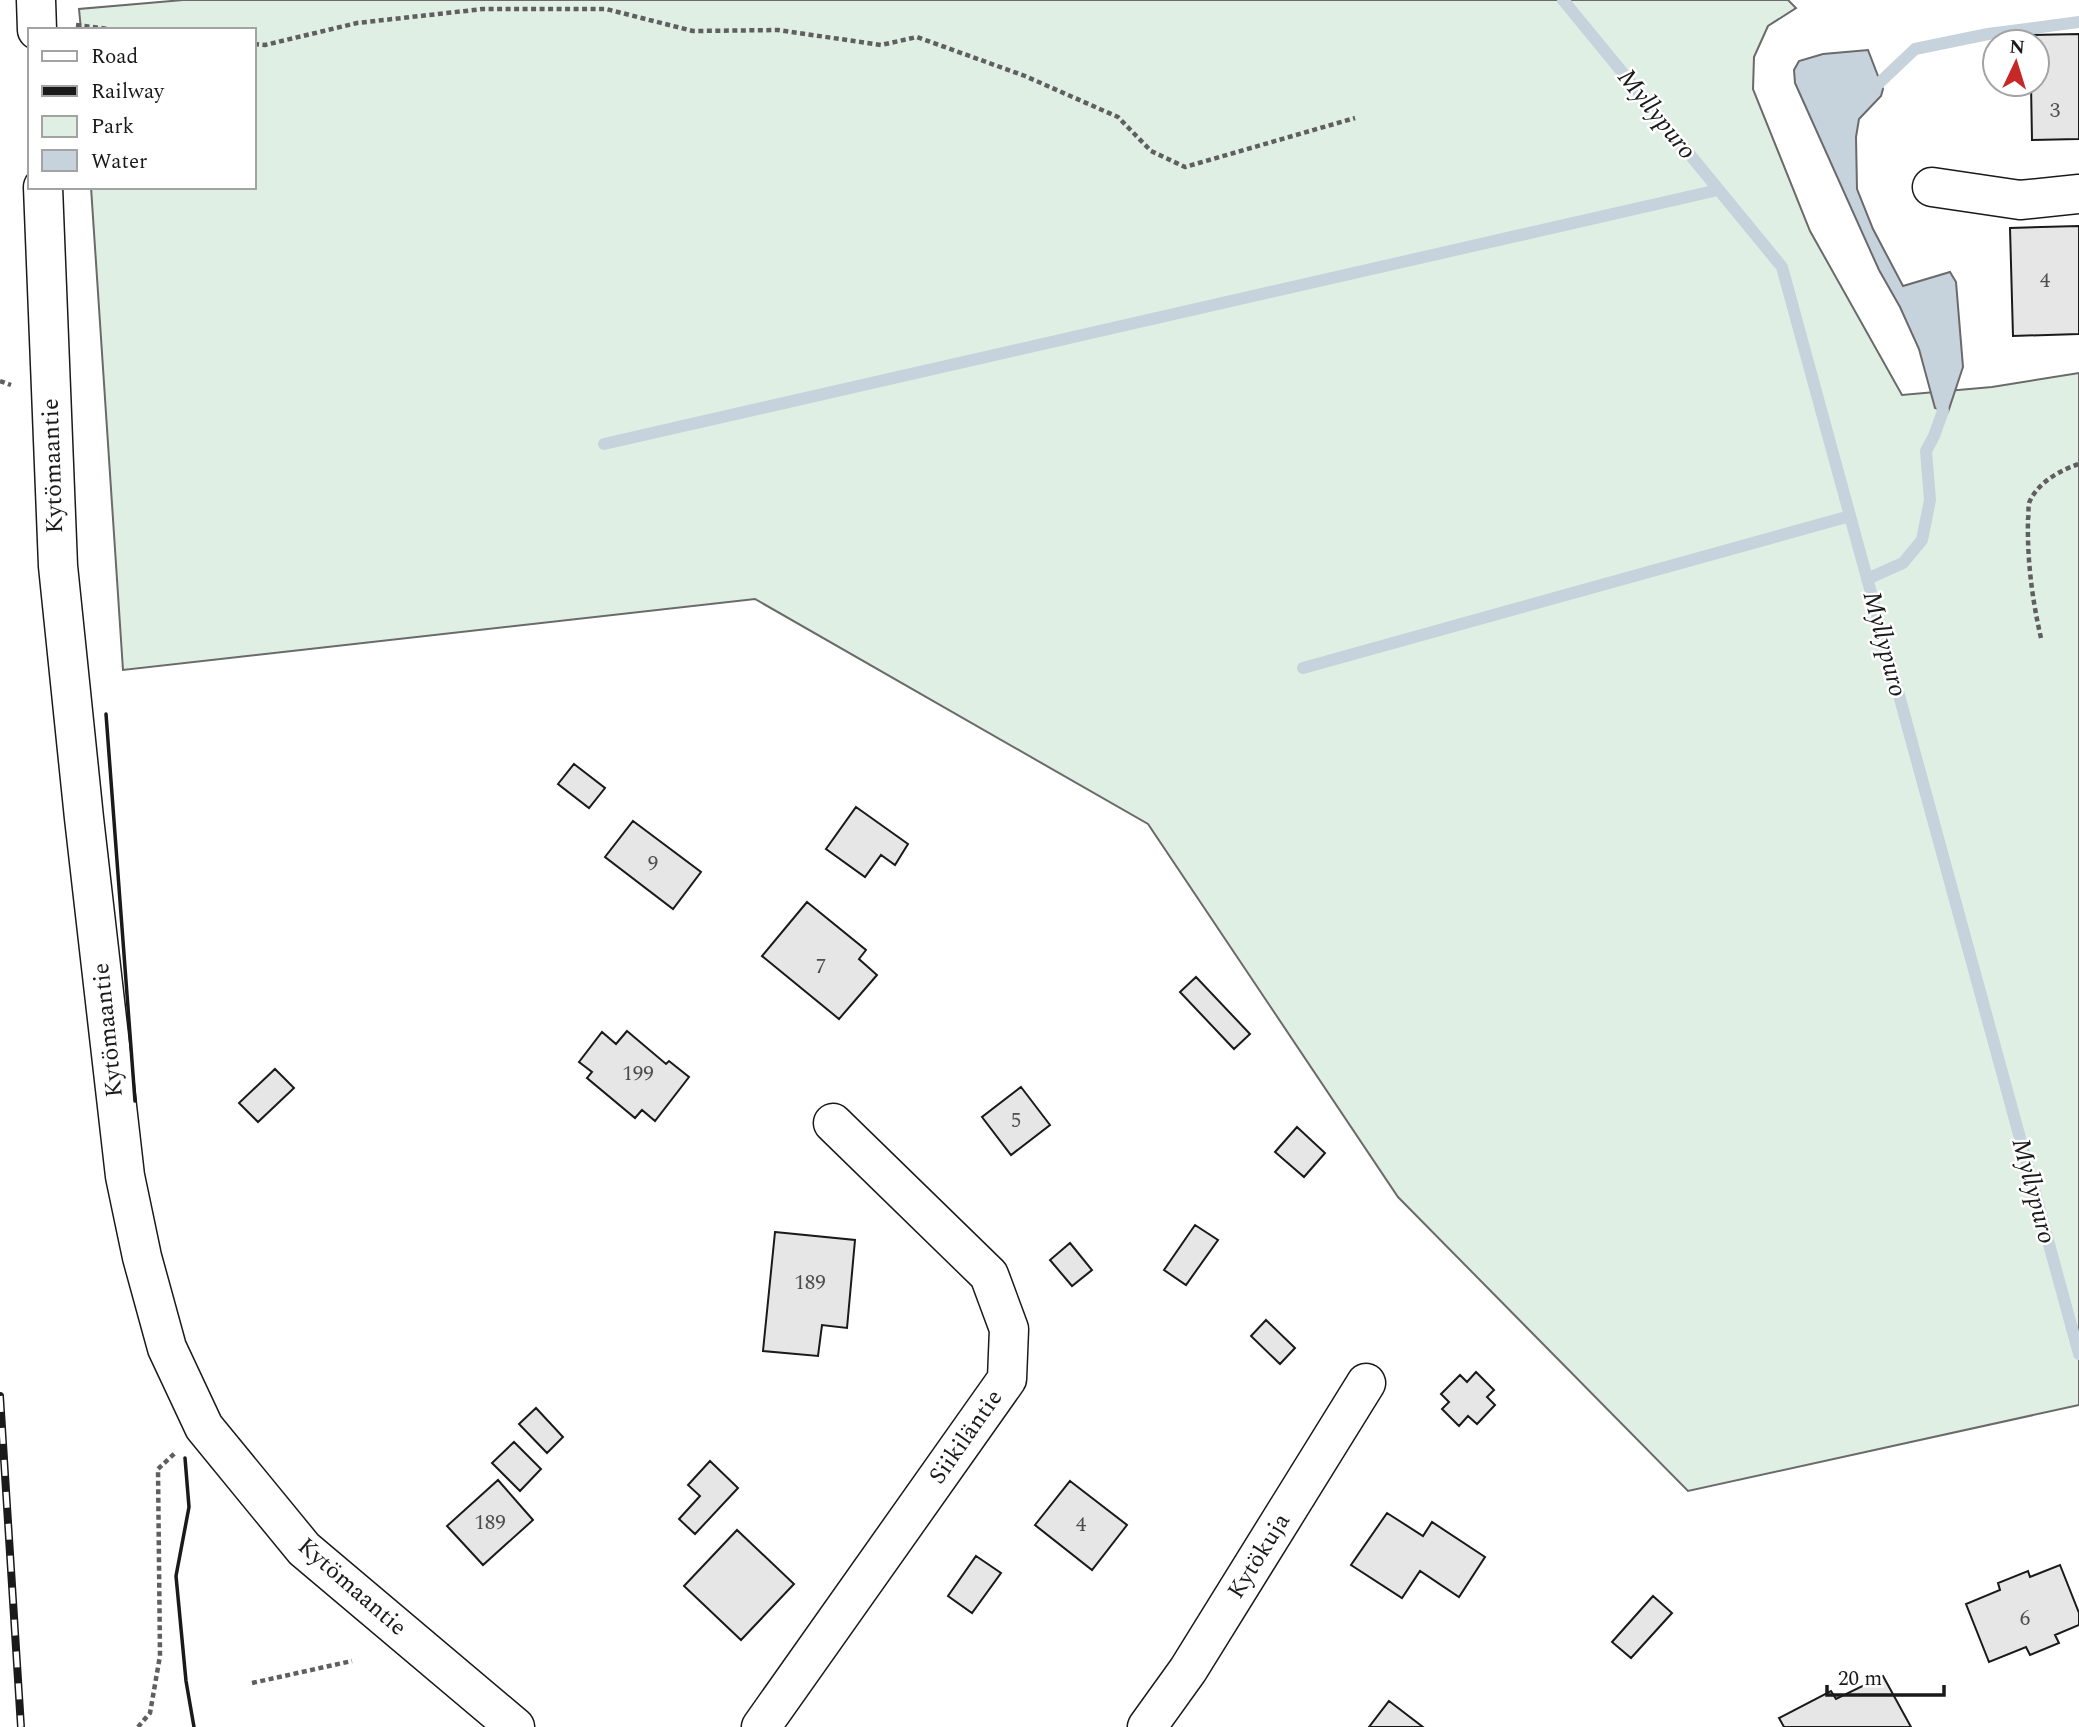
<svg xmlns="http://www.w3.org/2000/svg" width="2079" height="1727" font-family="Spectral,serif">
<rect width="100%" height="100%" fill="#fff"/>
<path fill="#e0efe3" stroke="#6a6a6a" stroke-width="2" d="M183 0H1788L1796 8 1768 26 1754 57 1753 89 1810 231 1902 395 1992 387 2079 373V1405L1688 1491 1398 1197 1148 824 755 599 123 670 91 187H254V30H81L79 9Z"/>
<path fill="#c6d2dc" stroke="#6a6a6a" stroke-width="2" d="M1868 50 1883 89 1881 96 1859 119 1856 137 1857 189 1873 229 1903 286 1950 272 1956 282 1963 367 1948 412 1935 408 1919 349 1900 307 1879 270 1795 83 1794 70 1799 61 1823 54Z"/>
<g fill="none" stroke-linecap="round" stroke-linejoin="round">
<path stroke="#c6d2dc" stroke-width="12" d="M1563 0 1782 267 2079 1354
M1865 87 1876 86 1915 49 1988 34 2079 22
M604 444 1718 190
M1867 579 1903 563 1922 540 1930 500 1926 451 1934 436 1943 411 1940 394
M1303 668 1850 516"/>
</g>
<path fill="#e6e6e6" stroke="#1a1a1a" stroke-width="2" d="M2079 34V139L2032 140 2031 84H2037V42H2030V35Z
M2079 226V334L2013 336 2010 228Z
M574 764 605 788 589 808 558 784Z
M856 807 908 844 895 865 881 855 865 877 826 849Z
M633 821 701 872 673 909 605 857Z
M807 902 866 950 859 959 877 975 839 1019 762 956Z
M1196 977 1250 1034 1234 1049 1180 992Z
M627 1031 666 1064 669 1061 689 1077 655 1121 642 1110 635 1118 587 1078 592 1072 579 1062 602 1032 616 1044Z
M275 1069 294 1088 258 1122 239 1103Z
M1021 1087 1050 1125 1011 1155 982 1117Z
M1297 1127 1325 1153 1304 1177 1275 1152Z
M1195 1225 1218 1240 1186 1285 1164 1270Z
M775 1232 855 1240 847 1328 822 1325 818 1356 763 1351Z
M1070 1243 1092 1270 1072 1286 1050 1260Z
M1266 1320 1295 1348 1280 1364 1251 1336Z
M1476 1372 1494 1390 1487 1397 1495 1405 1477 1424 1468 1416 1459 1426 1442 1409 1449 1402 1441 1394 1460 1375 1467 1382Z
M536 1408 563 1437 547 1453 519 1424Z
M514 1442 541 1469 520 1491 492 1463Z
M710 1461 738 1488 695 1534 679 1519 700 1496 688 1485Z
M498 1480 533 1520 483 1565 447 1526Z
M1070 1481 1127 1525 1092 1570 1035 1525Z
M1387 1513 1423 1536 1432 1522 1485 1557 1459 1597 1420 1571 1402 1598 1351 1565Z
M737 1530 794 1584 741 1640 684 1586Z
M976 1556 1001 1573 972 1613 948 1596Z
M2060 1565 2079 1613V1625L2055 1635 2059 1643 2030 1655 2026 1647 1989 1662 1966 1604 2000 1590 1998 1583 2028 1571 2030 1577Z
M1653 1596 1672 1613 1631 1658 1612 1642Z
M1883 1676 1911 1727H1784L1779 1718 1831 1691 1836 1699Z
M1389 1701 1423 1727H1369Z"/>
<g fill="none" stroke-linecap="round" stroke-linejoin="round">
<g stroke="#1a1a1a" stroke-width="41">
<path id="minor" d="M36 0 37 30
M43 187 58 566 84 818 125 1176 142 1257 167 1348 204 1427 304 1549 515 1727
M1932 187 2020 200 2079 194
M761 1727 1007 1379 1009 1329 989 1275 833 1123
M1147 1727 1188 1670 1366 1383"/>
</g>
<path stroke="#5f5f5f" stroke-width="4.5" stroke-dasharray="5 3.5" stroke-linecap="butt" d="M76 25 117 30
M254 44 265 45 357 23 483 9H606L693 31 778 30 881 45 917 37 1025 76 1118 117 1151 151 1185 167 1355 118
M0 381 11 385
M2041 638C2032 599 2027 559 2028 519 2029 515 2028 507 2029 503 2037 483 2060 470 2079 464
M252 1683 352 1661
M138 1727 150 1713 160 1656 158 1469 175 1453"/>
<use href="#minor" stroke="#fff" stroke-width="38"/>
<g stroke="#1a1a1a" stroke-width="8">
<path id="rail" d="M0 1396 21 1727"/>
</g>
<use href="#rail" stroke="#fff" stroke-width="5" stroke-dasharray="16" stroke-linecap="butt"/>
<path stroke="#1a1a1a" stroke-width="3.5" d="M106 714 135 1101
M185 1458 189 1507 176 1576 186 1681 194 1727"/>
</g>
<g text-anchor="middle" dominant-baseline="central" stroke-width="5" stroke-linejoin="round" paint-order="stroke">
<g font-size="21" fill="#4d4d4d">
<text x="2055" y="111">3</text>
<text x="2045" y="281">4</text>
<text x="653" y="864">9</text>
<text x="821" y="967">7</text>
<text x="638" y="1074">199</text>
<text x="1016" y="1121">5</text>
<text x="810" y="1283">189</text>
<text x="490" y="1523">189</text>
<text x="1081" y="1525">4</text>
<text x="2025" y="1619">6</text>
</g>
<g font-size="24" fill="#1a1a1a" stroke="#fff">
<text transform="translate(53 466) rotate(-92)">Kytömaantie</text>
<text transform="translate(108 1030) rotate(-96)">Kytömaantie</text>
<text transform="translate(966 1437) rotate(-55)">Siikiläntie</text>
<text transform="translate(1259 1556) rotate(-58)">Kytökuja</text>
<text transform="translate(352 1587) rotate(41)">Kytömaantie</text>
</g>
<g font-size="26" font-style="italic" fill="#1a1a1a" stroke="#fff">
<text transform="translate(1657 114) rotate(51)">Myllypuro</text>
<text transform="translate(1885 644) rotate(75)">Myllypuro</text>
<text transform="translate(2034 1191) rotate(75)">Myllypuro</text>
</g>
</g>
<rect x="28" y="28" width="228" height="161" fill="#ffffff" stroke="#a3a3a3" stroke-width="2"/>
<rect x="42" y="51" width="35" height="10" fill="#ffffff" stroke="#a3a3a3" stroke-width="2"/>
<text x="91" y="63" font-size="21" fill="#1a1a1a">Road</text>
<rect x="42" y="86" width="35" height="10" fill="#1a1a1a" stroke="#a3a3a3" stroke-width="2"/>
<text x="91" y="98" font-size="21" fill="#1a1a1a">Railway</text>
<rect x="42" y="116" width="35" height="21" fill="#e0efe3" stroke="#a3a3a3" stroke-width="2"/>
<text x="91" y="133" font-size="21" fill="#1a1a1a">Park</text>
<rect x="42" y="150" width="35" height="21" fill="#c6d2dc" stroke="#a3a3a3" stroke-width="2"/>
<text x="91" y="168" font-size="21" fill="#1a1a1a">Water</text>
<g transform="translate(2016 63) rotate(4)"><circle r="33" fill="#ffffff" stroke="#a3a3a3" stroke-width="2"/>
<path d="M0-5L12 26L0 18L-12 26Z" fill="#c62828"/>
<text y="-10" font-size="19" font-weight="bold" text-anchor="middle" fill="#1a1a1a">N</text>
</g>
<path d="M1827 1685v10h117v-10" fill="none" stroke="#1a1a1a" stroke-width="3.5"/>
<text x="1838" y="1685" font-size="21" fill="#1a1a1a" stroke="#ffffff" stroke-width="5" paint-order="stroke">20 m</text>
</svg>
